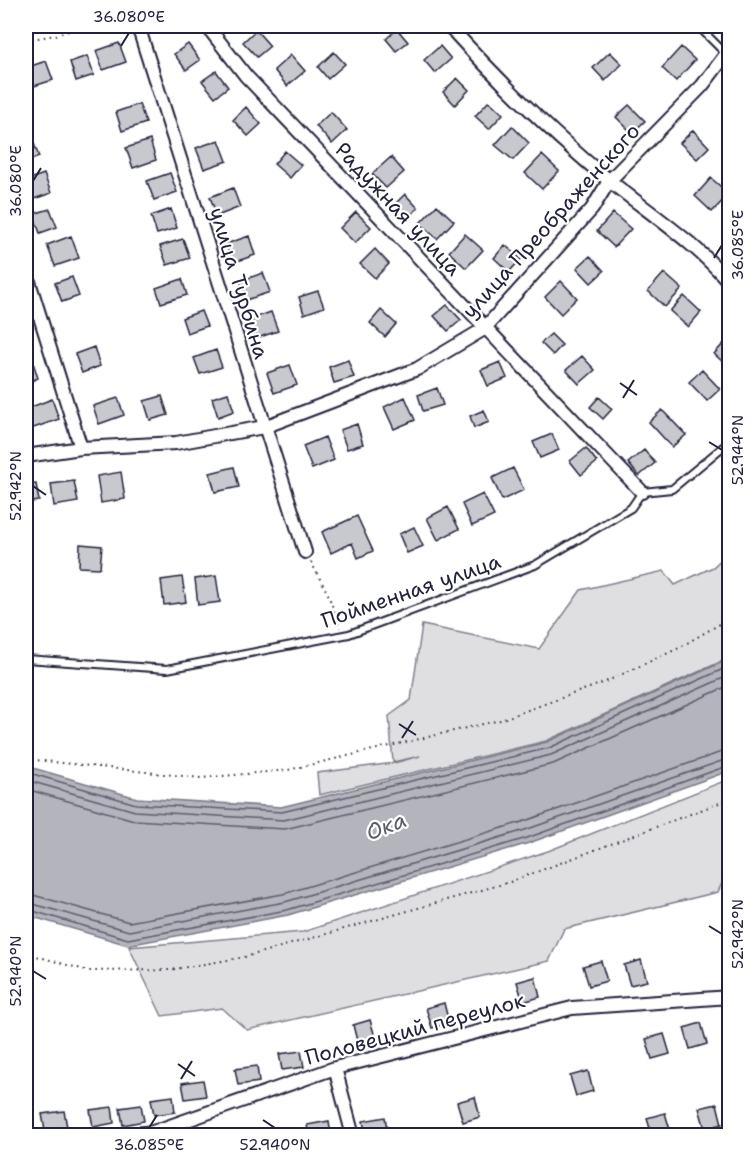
<svg xmlns="http://www.w3.org/2000/svg" width="755" height="1161" font-family="'Shantell Sans',sans-serif">
<rect width="100%" height="100%" fill="#fff"/>
<filter id="ink" filterUnits="userSpaceOnUse"><feTurbulence type="fractalNoise" baseFrequency=".0167" numOctaves="2"/><feDisplacementMap in="SourceGraphic" scale="12" xChannelSelector="R" yChannelSelector="G"/><feConvolveMatrix kernelMatrix="1 2 1 2 8 2 1 2 1" color-interpolation-filters="sRGB"/></filter>
<g filter="url(#ink)">
<path fill="#dfdfe2" stroke="#80808e" stroke-width="1.5" d="M729 552V658L546 741 319 795 317 773 394 763 420 756 393 762 389 716 411 700 422 625 539 649 581 590 664 571 675 585 713 567Z
M729 779V867L718 892 564 929 549 961 247 1030 222 1008 162 1016 129 947 303 932 548 851Z"/>
<path fill="#b4b4bc" stroke="#7a7a88" stroke-width="1.5" d="M729 659V771L529 843 288 915 128 945 26 915V766L137 798 281 807 547 742Z"/>
<g fill="none" stroke-linecap="round" stroke-linejoin="round">
<path stroke="#5c5c6f" stroke-width="1.5" d="M26 772 136 804 282 812 549 748 730 666
M26 780 135 811 284 820 551 755 730 675
M26 789 134 820 285 829 553 764 730 685
M26 893 129 922 283 894 522 822 730 749
M26 902 129 931 285 902 525 830 730 758
M26 909 128 939 287 910 527 838 730 765"/>
</g>
<path fill="#c8c8cf" stroke="#22223b" stroke-width="1.5" d="M397 29 408 42 396 51 386 39Z
M256 30 270 46 257 57 243 42Z
M119 43 126 62 103 70 96 51Z
M188 44 200 60 186 70 174 54Z
M440 46 451 59 435 73 424 60Z
M681 47 695 60 676 81 662 68Z
M334 52 345 64 328 79 318 67Z
M610 52 622 64 605 81 593 68Z
M291 55 305 71 287 86 274 70Z
M87 56 94 75 76 81 70 62Z
M46 61 53 80 34 86 28 67Z
M216 71 228 87 215 97 202 81Z
M457 78 469 90 455 105 443 92Z
M489 101 503 114 489 129 475 116Z
M139 104 146 123 122 131 116 112Z
M629 105 645 121 632 133 616 117Z
M246 107 261 124 248 136 233 120Z
M331 112 347 130 332 144 316 126Z
M512 126 529 143 513 160 495 145Z
M693 130 709 147 697 159 680 143Z
M32 138 39 157 26 162V140Z
M150 140 156 160 133 168 126 148Z
M219 140 227 161 204 169 196 148Z
M285 151 301 165 290 178 274 164Z
M542 155 559 171 542 189 525 173Z
M391 157 404 172 386 188 372 174Z
M170 173 177 192 154 200 147 181Z
M44 174 51 193 34 199 27 180Z
M711 178 729 194 712 212 695 196Z
M233 188 240 207 217 216 210 197Z
M405 194 418 208 408 218 395 204Z
M437 205 454 221 437 239 420 223Z
M50 209 57 227 40 233 33 214Z
M171 209 177 228 157 234 151 216Z
M356 212 371 227 355 243 340 228Z
M613 213 631 229 614 247 597 231Z
M465 234 483 250 466 268 449 252Z
M71 236 79 258 55 266 47 245Z
M249 236 255 255 232 263 226 244Z
M183 239 190 258 167 265 160 246Z
M505 245 521 259 509 272 494 258Z
M375 249 389 264 375 278 360 264Z
M590 256 604 271 591 283 577 268Z
M263 273 270 292 246 300 240 281Z
M664 273 682 289 665 307 648 291Z
M72 277 79 296 62 302 55 283Z
M182 279 187 295 161 303 156 288Z
M561 281 577 298 561 314 545 297Z
M318 291 324 307 304 314 299 297Z
M684 296 701 312 688 327 670 311Z
M447 305 461 320 448 331 434 316Z
M381 310 396 324 385 337 370 323Z
M201 311 207 326 187 333 182 318Z
M271 312 278 331 257 338 251 319Z
M551 334 562 345 553 355 541 343Z
M726 341 730 344V368L714 354Z
M94 347 100 366 82 373 75 354Z
M216 350 222 367 200 374 194 358Z
M582 356 595 370 579 384 566 370Z
M32 359 38 378 26 383V361Z
M348 360 354 377 334 383 329 367Z
M500 362 507 378 488 386 481 370Z
M290 365 297 385 274 393 267 373Z
M702 370 720 389 707 401 689 382Z
M437 388 443 405 423 411 418 395Z
M228 393 234 411 218 417 212 398Z
M162 396 168 415 150 420 144 401Z
M405 397 415 420 394 429 384 407Z
M599 397 612 409 603 419 590 407Z
M118 398 124 415 99 424 93 406Z
M52 399 59 419 28 430 26 409Z
M484 410 489 422 474 428 470 416Z
M662 410 686 435 672 447 649 422Z
M357 424 363 444 347 449 340 430Z
M552 434 559 450 540 458 533 442Z
M325 437 334 460 312 469 303 446Z
M586 448 597 462 581 475 570 461Z
M644 450 655 463 639 476 628 463Z
M234 467 239 487 215 492 210 473Z
M513 468 524 490 502 500 492 478Z
M121 472 125 499 101 503 97 476Z
M74 481 78 502 54 506 51 484Z
M36 484 39 501 26 503V485Z
M483 494 494 516 472 526 462 504Z
M448 507 459 529 438 540 427 518Z
M357 516 373 551 358 558 352 543 331 553 322 532Z
M414 527 423 546 407 553 399 534Z
M80 544 102 546 100 568 79 567Z
M216 576 220 602 198 605 195 579Z
M182 577 186 602 164 605 161 580Z
M641 960 647 981 630 985 624 965Z
M601 961 607 981 589 986 583 966Z
M535 977 540 997 523 1002 517 982Z
M444 1003 449 1023 432 1028 426 1008Z
M370 1020 376 1040 358 1045 353 1025Z
M701 1023 707 1044 690 1049 684 1028Z
M664 1034 670 1054 652 1059 646 1039Z
M301 1051 304 1067 282 1070 279 1054Z
M257 1066 259 1082 238 1085 235 1069Z
M588 1071 593 1091 576 1096 570 1076Z
M203 1080 206 1096 185 1099 182 1083Z
M173 1096 175 1112 154 1115 151 1099Z
M475 1097 480 1117 463 1122 457 1102Z
M717 1104 722 1124 705 1129 699 1108Z
M141 1105 144 1121 123 1125 120 1108Z
M112 1107 114 1123 93 1127 90 1110Z
M64 1111 67 1127 45 1131 42 1114Z
M665 1113 671 1133 652 1136 647 1118Z
M385 1117 388 1134 366 1136 363 1121Z
M329 1121 331 1136H309L307 1125Z"/>
<g fill="none" stroke-linecap="round" stroke-linejoin="round">
<g stroke="#22223b" stroke-width="10">
<path id="lane" d="M698 26 727 55
M26 659 167 669 349 634 535 565 631 508 642 492 672 489 730 441"/>
</g>
<g stroke="#22223b" stroke-width="16">
<path id="street" d="M138 26 305 552
M207 26 246 76 642 492
M449 26C499 81 553 135 611 182 651 214 696 243 730 283
M26 272 81 448
M26 456 81 448 176 443 264 427 417 369 484 329 592 209 609 181 702 86 730 49
M335 1068 353 1136
M118 1136 153 1132 335 1068 572 1008 730 997"/>
</g>
<path stroke="#22223b" stroke-width="2" stroke-dasharray="1.5 4.5" stroke-linecap="butt" d="M26 40 56 35 84 26
M311 562 328 594 340 628
M26 759 201 778 288 770 500 720 603 683 677 649 730 618
M26 953 88 971 169 970 245 957 510 882 730 799"/>
<use href="#lane" stroke="#fff" stroke-width="6"/>
<use href="#street" stroke="#fff" stroke-width="12"/>
</g>
</g>
<path fill="none" stroke="#22223b" stroke-width="2" d="M121 46 129 33M33 181 41 168M714 258 722 245M620 383 637 395M623 398 634 380M709 442 722 450M33 486 46 495M399 724 416 735M402 738 413 721M709 926 722 934M33 971 46 979M178 1064 195 1076M181 1079 192 1061M263 1120 275 1128M149 1128 157 1115"/>
<g text-anchor="middle" dominant-baseline="central" stroke-width="4.5" stroke-linejoin="round" paint-order="stroke">
<g font-size="21" fill="#22223b" stroke="#fff">
<text transform="translate(398 209) rotate(47)">Радужная улица</text>
<text transform="translate(551 221) rotate(-48)">улица Преображенского</text>
<text transform="translate(239 283) rotate(73)">улица Турбина</text>
<text transform="translate(411 591) rotate(-19)">Пойменная улица</text>
<text transform="translate(415 1029) rotate(-15)">Половецкий переулок</text>
</g>
<g font-size="22" font-style="italic" fill="#5c5c6f" stroke="#fff">
<text transform="translate(386 826) rotate(-21)">Ока</text>
</g>
</g>
<rect width="755" height="1161" fill="none" stroke="#fff" stroke-width="66"/>
<rect x="33" y="33" width="689" height="1095" fill="none" stroke="#22223b" stroke-width="2"/>
<g font-size="15" text-anchor="middle" fill="#22223b">
<text x="129" y="22">36.080°E</text>
<text transform="translate(16 181) rotate(-90)" y="5">36.080°E</text>
<text transform="translate(738 245) rotate(-90)" y="5">36.085°E</text>
<text transform="translate(738 450) rotate(-90)" y="5">52.944°N</text>
<text transform="translate(16 486) rotate(-90)" y="5">52.942°N</text>
<text transform="translate(738 934) rotate(-90)" y="5">52.942°N</text>
<text transform="translate(16 971) rotate(-90)" y="5">52.940°N</text>
<text x="149" y="1150">36.085°E</text>
<text x="275" y="1150">52.940°N</text>
</g>
</svg>
